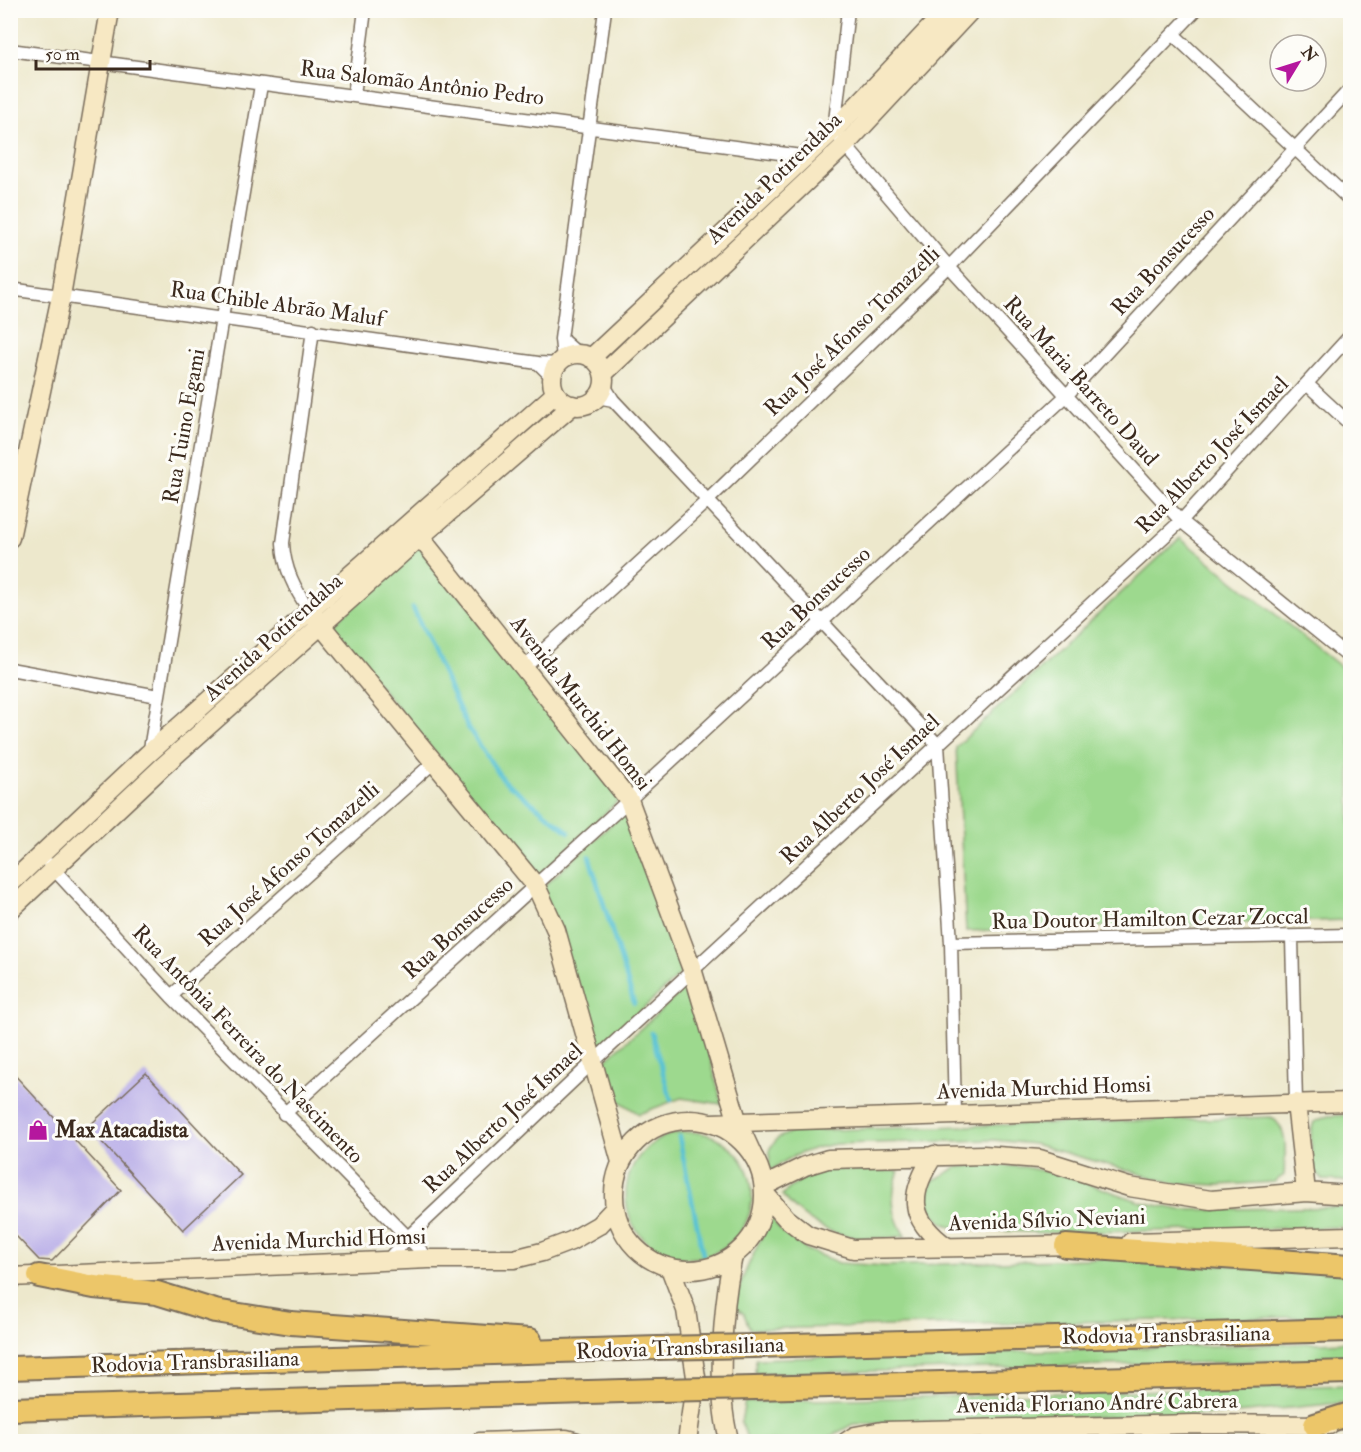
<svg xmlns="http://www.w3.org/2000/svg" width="1361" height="1452" font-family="'IM FELL Double Pica',serif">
<rect width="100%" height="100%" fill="#fdfcf7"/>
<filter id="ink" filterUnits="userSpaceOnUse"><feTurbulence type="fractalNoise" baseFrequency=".0167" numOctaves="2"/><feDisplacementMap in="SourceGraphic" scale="12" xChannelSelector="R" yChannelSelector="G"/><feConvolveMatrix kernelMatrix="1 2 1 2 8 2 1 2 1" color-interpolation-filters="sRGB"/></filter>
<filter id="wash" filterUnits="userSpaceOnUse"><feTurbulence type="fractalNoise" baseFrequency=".008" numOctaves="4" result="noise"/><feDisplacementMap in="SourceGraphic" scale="24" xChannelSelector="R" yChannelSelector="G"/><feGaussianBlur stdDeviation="1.35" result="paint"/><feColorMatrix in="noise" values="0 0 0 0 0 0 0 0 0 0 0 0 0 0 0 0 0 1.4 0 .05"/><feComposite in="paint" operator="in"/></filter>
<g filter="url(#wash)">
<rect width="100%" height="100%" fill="#ede8cc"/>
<path fill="#9dd98e" stroke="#6c8256" stroke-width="1.5" d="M1180 538 1350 674V920L966 931 956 747Z
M421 544 621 798 537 877 331 627Z
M628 809 686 969 594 1054 543 887Z
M691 983 722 1104 681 1098 639 1114 604 1091 597 1068Z
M1350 1115V1181L1323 1180 1312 1170 1311 1130 1314 1122 1328 1116Z
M1271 1117C1290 1129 1285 1156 1284 1175L1274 1182 1218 1185 1173 1183 1034 1144 994 1140 836 1144C809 1148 792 1155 770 1171L769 1168 770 1148 778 1138 793 1131Z
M626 1195a63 63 0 1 1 126 0a63 63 0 1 1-126 0Z
M987 1165 1025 1167 1070 1177 1141 1202 1181 1210 1350 1207V1227L1044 1233 956 1228C940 1224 931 1215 927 1199L932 1181 958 1167Z
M826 1169 899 1171C890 1195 891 1214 905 1236 852 1243 818 1236 782 1195 796 1182 808 1174 826 1169Z
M770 1217 784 1234 807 1250 839 1263 886 1266 1117 1258 1350 1273V1316L750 1329 744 1314 734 1306C742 1271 758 1249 770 1217Z
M1350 1342V1359L755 1374 756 1359Z
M1350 1385V1402L1226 1414 853 1424 822 1441H748L741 1422 745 1402Z"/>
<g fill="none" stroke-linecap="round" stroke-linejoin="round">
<path stroke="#59c2d4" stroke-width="4.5" d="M413 608 467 726 503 780 569 832
M589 856 634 1003
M651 1032 671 1100
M679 1137 703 1254"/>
</g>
<g id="blocks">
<path fill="#b6aae7" d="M10 1070 121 1190 52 1261 39 1260 15 1235 10 1240Z
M146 1073 241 1175 183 1230 88 1127Z"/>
</g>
</g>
<g filter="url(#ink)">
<use href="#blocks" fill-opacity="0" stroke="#796c5b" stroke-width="1.5"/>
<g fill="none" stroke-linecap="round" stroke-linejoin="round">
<g stroke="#796c5b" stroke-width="15">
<path id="street" d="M848 10 834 130 845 145 949 267 1181 521 1350 658
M1174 35 1350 200
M10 50 809 157
M354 95 365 10
M10 289 538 363 557 364
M561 339 577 353
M563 358 561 339 605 10
M538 363 552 377
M603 384 613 400 938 745 951 943 955 1114
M1308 385 1350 424
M597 397 613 400
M309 610C295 589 284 569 283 543L313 330
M524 668 708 500 949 267 1196 10
M10 669 158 696
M149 755 261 85
M49 864 171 996 429 1259
M1292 938 1296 1103
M951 943 1350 935
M171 996 434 762
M284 1114 629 800 1066 396 1350 89
M387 1261 407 1238 593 1062 1181 521 1350 336"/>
</g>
<g stroke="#796c5b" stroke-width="21">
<path id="secondary" d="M552 380a26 26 0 1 1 52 0a26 26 0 1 1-52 0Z
M591 358 834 130 947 10
M603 374 845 145 971 10
M420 537 629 800 693 972 738 1123 753 1156
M10 538 61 296 110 10
M315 618 536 886 556 930 621 1162
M10 884 148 754 555 394
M10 910 161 768 420 537 573 405
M1296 1103 1306 1192
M614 1195a75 75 0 1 1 150 0a75 75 0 1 1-150 0Z
M711 1123 1350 1102
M934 1155C908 1194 908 1219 947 1247
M764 1186 805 1166 828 1159 983 1155 1040 1159 1129 1187 1211 1200 1306 1192 1350 1195
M765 1194 786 1218 808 1235 853 1249 1080 1245
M1131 1242 1350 1236
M670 1268 686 1310 696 1377 687 1442
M10 1277 429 1259H514L542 1252 571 1241 599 1225 615 1208
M479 1442 566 1439 577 1442
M730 1442C715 1397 723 1303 733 1256
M846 1442 855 1436 882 1431 1194 1424 1329 1425"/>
</g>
<g stroke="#796c5b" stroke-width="26">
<path id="highway" d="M1066 1246 1350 1266
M39 1276 94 1287 157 1293 215 1311 291 1323 530 1340
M753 1346 1350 1330
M10 1368 658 1348
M755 1388 1350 1372
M10 1409 658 1390
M1315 1425 1350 1414"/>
</g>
<use href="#street" stroke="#fff" stroke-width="12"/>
<use href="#secondary" stroke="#f7e8c3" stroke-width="18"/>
<use href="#highway" stroke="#ecc669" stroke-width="22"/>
<g stroke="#796c5b" stroke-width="26" stroke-linecap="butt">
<path id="highway-bridge" d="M658 1348 753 1346
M658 1390 755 1388"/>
</g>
<use href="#highway-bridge" stroke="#ecc669" stroke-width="22"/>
</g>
</g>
<defs>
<g id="shop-bare" transform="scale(1.62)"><path d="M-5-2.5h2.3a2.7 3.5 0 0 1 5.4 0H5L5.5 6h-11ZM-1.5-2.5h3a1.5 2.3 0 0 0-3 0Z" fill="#b5179e" stroke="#fdfcf7" stroke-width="2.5" paint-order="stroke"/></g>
</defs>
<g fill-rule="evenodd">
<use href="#shop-bare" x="38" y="1130"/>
</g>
<g text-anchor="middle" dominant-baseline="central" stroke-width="6" stroke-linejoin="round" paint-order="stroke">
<g font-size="22" fill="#3b2a1e" stroke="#fdfcf7">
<text transform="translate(422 83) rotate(7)">Rua Salomão Antônio Pedro</text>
<text transform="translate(774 178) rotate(-44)">Avenida Potirendaba</text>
<text transform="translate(1163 261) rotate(-47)">Rua Bonsucesso</text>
<text transform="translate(277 304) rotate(8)">Rua Chible Abrão Maluf</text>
<text transform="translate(852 331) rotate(-44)">Rua José Afonso Tomazelli</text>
<text transform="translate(1081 381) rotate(48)">Rua Maria Barreto Daud</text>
<text transform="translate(184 426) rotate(-80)">Rua Tuino Egami</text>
<text transform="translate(1212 455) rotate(-46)">Rua Alberto José Ismael</text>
<text transform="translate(816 598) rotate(-43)">Rua Bonsucesso</text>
<text transform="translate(273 637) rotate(-42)">Avenida Potirendaba</text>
<text transform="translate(581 703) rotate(52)">Avenida Murchid Homsi</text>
<text transform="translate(860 789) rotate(-43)">Rua Alberto José Ismael</text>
<text transform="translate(289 864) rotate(-42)">Rua José Afonso Tomazelli</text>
<text transform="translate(1150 919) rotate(-1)">Rua Doutor Hamilton Cezar Zoccal</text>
<text transform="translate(458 928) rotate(-42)">Rua Bonsucesso</text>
<text transform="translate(248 1044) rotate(46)">Rua Antônia Ferreira do Nascimento</text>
<text transform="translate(1044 1088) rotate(-2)">Avenida Murchid Homsi</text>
<text transform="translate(503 1118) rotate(-43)">Rua Alberto José Ismael</text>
<text transform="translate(1047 1220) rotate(-2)">Avenida Sílvio Neviani</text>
<text transform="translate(319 1240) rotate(-2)">Avenida Murchid Homsi</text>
<text transform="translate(1166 1335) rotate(-1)">Rodovia Transbrasiliana</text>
<text transform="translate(680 1348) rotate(-2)">Rodovia Transbrasiliana</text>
<text transform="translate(195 1362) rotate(-2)">Rodovia Transbrasiliana</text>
<text transform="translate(1097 1403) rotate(-1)">Avenida Floriano André Cabrera</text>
</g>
<g font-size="22" font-weight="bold" fill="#3b2a1e" stroke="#fdfcf7" text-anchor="start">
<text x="55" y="1130">Max Atacadista</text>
</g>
</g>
<rect width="1361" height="1452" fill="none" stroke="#fdfcf7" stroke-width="36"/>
<g transform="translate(1298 63) rotate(52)"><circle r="28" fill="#fdfcf7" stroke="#afa8a0" stroke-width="1.5"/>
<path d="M0-4.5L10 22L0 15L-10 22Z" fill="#b5179e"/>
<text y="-9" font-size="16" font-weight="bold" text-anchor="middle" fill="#3b2a1e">N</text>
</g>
<path d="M36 60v9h114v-9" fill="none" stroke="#3b2a1e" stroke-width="3"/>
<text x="45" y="60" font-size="18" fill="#3b2a1e" stroke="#fdfcf7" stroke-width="4.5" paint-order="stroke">50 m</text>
</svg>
